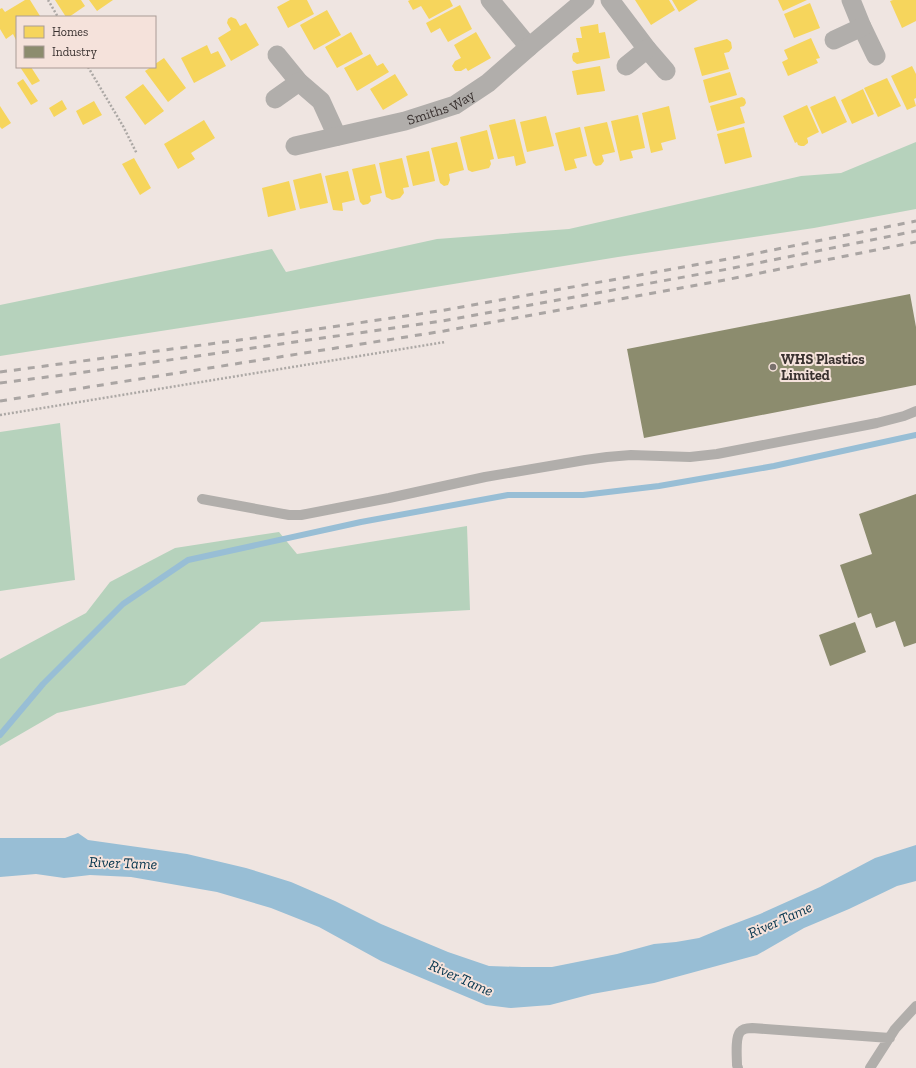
<svg xmlns="http://www.w3.org/2000/svg" width="916" height="1068" font-family="'Zilla Slab',serif">
<rect width="100%" height="100%" fill="#efe5e1"/>
<path fill="#b6d2bc" d="M916 142V209L814 228 618 257 270 314 0 356V305L272 249 286 272 437 239 569 229 801 176 841 173Z
M60 423 75 580 0 591V432Z
M467 526 470 610 261 622 185 685 57 713 0 746V659L86 613 110 582 175 548 279 532 297 554Z"/>
<path fill="#98bed5" d="M78 833 88 840 187 854 246 868 291 882 335 901 381 924 448 952 489 966 522 967H552L617 954 654 944 676 942 699 938 723 928 760 914 820 887 875 858 916 845V881L897 886 849 909 804 928 757 955 654 983 592 994 550 1005 511 1008 486 1005 381 961 319 927 271 908 217 892 131 877 90 875 64 878 36 874 0 877V838H65Z"/>
<path fill="#f6d55c" d="M25 0H30L40 16 17 17V42L13 34 6 39 0 29V9L2 8 5 12Z
M55 0H81L85 6 69 17H66Z
M89 0H113L97 11Z
M290 0H307L314 14 288 28 277 7Z
M410 0H450L453 6 429 19 421 6 413 10 408 1Z
M635 0H669L675 10 651 25Z
M672 0H698L679 12Z
M778 0H807L783 11Z
M893 0H916V21L902 28 890 1Z
M810 3 820 28 794 38 784 14Z
M460 5 472 29 448 42 440 28 431 33 426 23Z
M327 10 341 35 314 50 300 25Z
M231 17 236 19 240 26 246 23 259 45 231 61 218 38 231 30 227 23 228 19Z
M598 24 599 33 605 32 610 58 577 64 573 61 572 57 573 53 579 52 576 38H582L580 27Z
M351 32 363 54 337 68 325 47Z
M476 32 491 58 468 71 466 68 461 71H455L452 66 455 61 461 58 454 45Z
M811 38 820 58 816 59 818 63 788 76 782 62 788 59 784 50Z
M727 39 731 42 732 48 729 52 724 53 729 69 702 76 694 48Z
M207 45 211 54 218 51 226 66 194 83 181 58Z
M370 54 377 66 383 63 389 72 357 91 344 68Z
M164 58 186 88 168 102 145 71 151 67H155V64Z
M600 66 605 91 577 95 572 71Z
M912 66 916 74V98L914 99 916 106 907 110 891 76Z
M20 67H31L40 81 32 85Z
M730 72 737 95 709 103 703 80Z
M395 74 408 95 383 110 370 89Z
M887 78 901 106 878 117 864 88Z
M23 79 38 101 31 105 17 83Z
M143 84 164 111 145 125 125 97Z
M863 89 874 114 852 124 841 100Z
M835 96 847 122 822 134 810 107Z
M742 97 745 99 746 103 744 106 740 107 745 123 717 131 710 106Z
M62 100 67 109 54 117 49 108Z
M94 101 102 115 83 125 76 111Z
M807 105 819 132 807 138 808 141V143L804 146H801L798 145 797 142 795 143 783 116Z
M0 106 11 123 2 129 0 127Z
M669 106 676 139 661 143 663 150 651 153 642 113Z
M638 115 645 148 631 151 633 158 620 161 611 121Z
M546 116 554 146 527 152 520 122Z
M515 119 526 163 516 166 514 156 498 159 489 125Z
M204 120 215 138 191 153 195 159 178 169 164 144Z
M607 122 615 152 602 155 604 161 601 165 596 166 593 163 584 127Z
M580 127 587 156 574 159 577 168 565 171 555 133Z
M744 127 752 157 725 164 717 134Z
M487 130 494 159 490 160 491 164 489 168 472 172 468 170 460 137Z
M457 142 464 170 449 174 450 180 448 185 444 186 440 183 431 148Z
M429 151 435 181 413 186 406 156Z
M134 158 151 188 140 195 122 164Z
M402 158 409 187 403 188 404 193 400 198 392 200 386 197 379 163Z
M375 164 382 193 370 196 371 201 368 204 363 205 360 202 352 169Z
M348 171 355 200 342 203 343 211 333 210 325 176Z
M321 173 328 203 300 209 293 180Z
M289 181 296 210 268 217 262 188Z"/>
<path fill="#8c8c6e" d="M910 294 916 327V385L644 438 627 349Z
M916 494V643L904 647 895 621 876 628 871 613 858 618 840 565 872 554 859 514Z
M855 622 866 652 830 666 819 635Z"/>
<g fill="none" stroke-linecap="round" stroke-linejoin="round">
<path stroke="#98bed5" stroke-width="6" d="M0 735 43 684 123 604 188 560 361 522 508 495H583L659 486 774 466 916 435"/>
<path stroke="#aca8a5" stroke-width="2.5" stroke-dasharray="2 2" stroke-linecap="butt" d="M48 0 58 17
M88 67 123 126 137 154
M0 415 445 342"/>
<path stroke="#b1aeab" stroke-width="10" d="M202 499 289 515H301L389 498 485 477 585 460 607 457 631 455 690 457 717 454 877 423 904 416 916 411
M738 1068 737 1065C737 1058 735 1038 740 1032 743 1028 748 1028 752 1028L890 1038
M870 1068 895 1029 916 1006"/>
<g stroke="#b1aeab" stroke-width="19">
<path d="M490 0 529 47"/>
<path d="M610 0 647 49 666 71"/>
<path d="M851 0 862 27 876 56"/>
<path d="M834 40 862 27"/>
<path d="M277 55 299 82 321 101 337 136"/>
<path d="M626 66 647 49"/>
<path d="M275 99 299 82"/>
<path id="s1" d="M295 146 405 121 455 105 488 83 529 47 585 0"/>
</g>
<path stroke="#aaa5a3" stroke-width="3" stroke-dasharray="7 7" stroke-linecap="butt" d="M0 372 277 335 439 311 728 259 916 221
M0 383 71 374 442 321 728 269 916 231
M0 401 444 331 730 279 916 242"/>
</g>
<circle fill="#79706d" stroke="#f5e2db" stroke-width="1.5" cx="773" cy="367" r="4"/>
<g text-anchor="middle" dominant-baseline="central" stroke-width="4" stroke-linejoin="round" paint-order="stroke">
<g font-size="14" fill="#39312f" stroke="#f5e2db">
<text stroke="none"><textPath href="#s1" startOffset="151">Smiths Way</textPath></text>
</g>
<g font-size="14" font-weight="bold" fill="#39312f" stroke="#f5e2db" text-anchor="start">
<text x="781" y="359">WHS Plastics<tspan x="781" dy="16">Limited</tspan></text>
</g>
<g font-size="15" font-style="italic" fill="#00324b" stroke="#f5e2db">
<text transform="translate(123 863) rotate(2)">River Tame</text>
<text transform="translate(780 920) rotate(-24)">River Tame</text>
<text transform="translate(461 978) rotate(24)">River Tame</text>
</g>
</g>
<rect x="16" y="16" width="140" height="52" fill="#f5e2db" stroke="#aa9b96"/>
<rect x="24" y="26" width="20" height="12" fill="#f6d55c" stroke="#aa9b96"/>
<text x="52" y="36" font-size="12" fill="#39312f">Homes</text>
<rect x="24" y="46" width="20" height="12" fill="#8c8c6e" stroke="#aa9b96"/>
<text x="52" y="56" font-size="12" fill="#39312f">Industry</text>
</svg>
